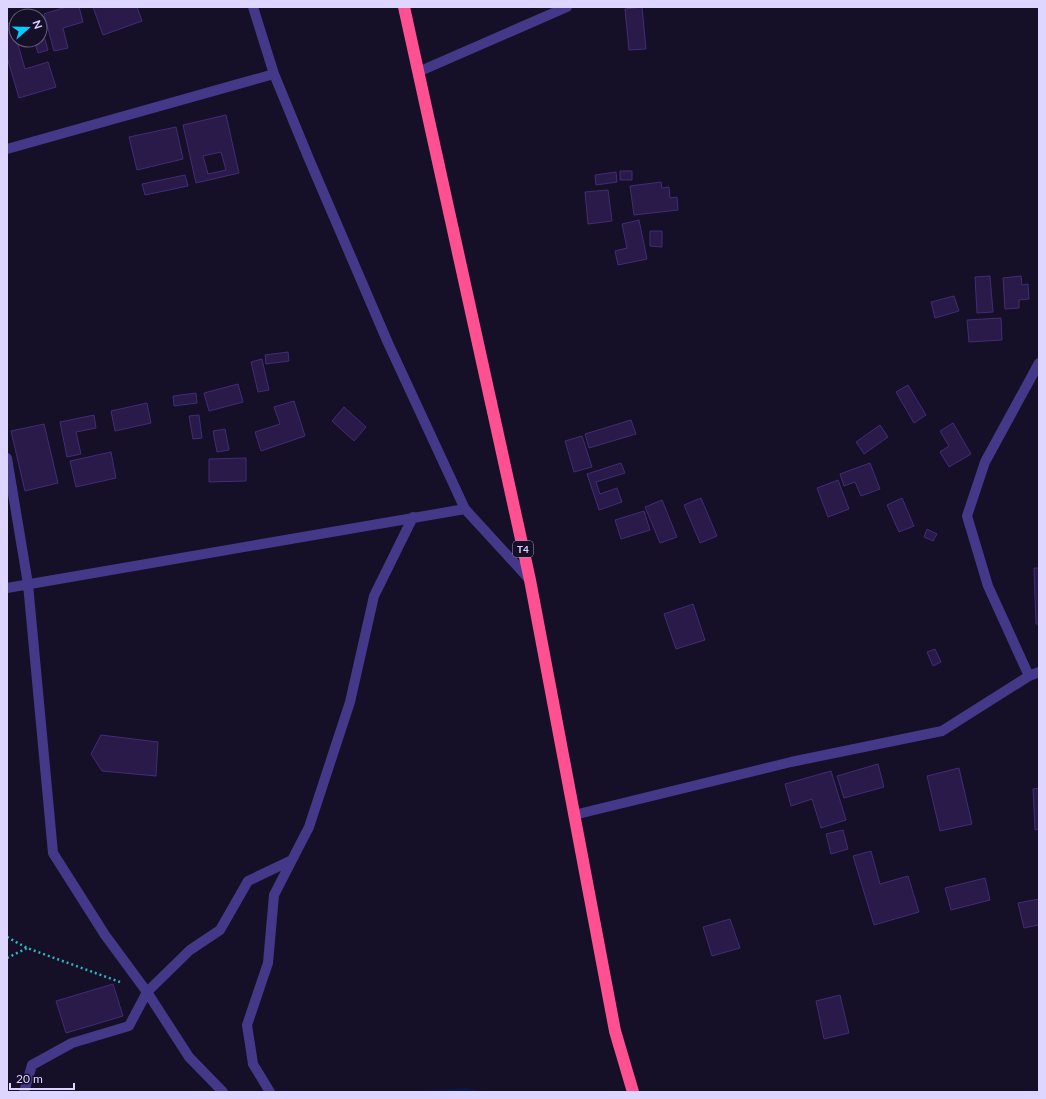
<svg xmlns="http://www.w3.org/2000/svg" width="1046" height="1099" font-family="Lato,sans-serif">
<rect width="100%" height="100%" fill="#160f28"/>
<path fill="#091947" d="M465 1088 486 1092H413Z"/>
<path fill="#291a4a" stroke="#422c76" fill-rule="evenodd" d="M66 7H79L83 22 63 28 68 48 54 51 44 14Z
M93 7H137L142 21 103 35Z
M642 7 646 49 629 50 625 9Z
M16 22V40H20L17 41 25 69 48 62 56 87 19 98 7 57V24Z
M40 23 48 50 38 53 34 40H40Z
M226 115 239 173 196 183 183 125ZM221 152 226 170 208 174 203 156Z
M176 127 183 159 137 170 129 137Z
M620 171H632V180H620Z
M616 172 617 182 596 185 595 175Z
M185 175 188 186 145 195 142 184Z
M661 182 662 188 669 187 670 198 677 197 678 210 634 215 630 186Z
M608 190 612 221 588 224 585 192Z
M639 220 647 259 618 265 615 251 627 248 622 224Z
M650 231H662V247L650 246Z
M990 276 993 312 977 313 975 277Z
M1021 276 1022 285 1028 284 1029 299 1019 300V308L1005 309 1003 278Z
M954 296 959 311 935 318 931 302Z
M1001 318 1002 340 969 342 967 320Z
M288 352 289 361 266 364 265 355Z
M262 359 269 390 258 392 251 362Z
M238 384 243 402 209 411 204 393Z
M908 385 926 415 914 423 896 392Z
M196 393 197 403 174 406 173 396Z
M294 401 305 436 261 451 255 432 280 424 274 407Z
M147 403 151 423 115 431 111 411Z
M344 407 366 427 354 441 332 421Z
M94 415 96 428 76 432 81 454 67 457 60 422Z
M199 415 202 438 193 439 189 416Z
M631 420 636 434 589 448 585 434Z
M953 423 971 454 949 467 940 452 949 446 940 431Z
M44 424 58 483 25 491 11 431Z
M880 425 888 437 864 454 856 442Z
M225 429 229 450 217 452 213 431Z
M582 436 592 467 574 472 565 441Z
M111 452 116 478 76 487 70 461Z
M246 458V481L209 482V459Z
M621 463 625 473 596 482 600 494 617 488 622 502 599 510 587 474Z
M870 463 880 489 861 496 855 482 844 486 840 474Z
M838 480 849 509 828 517 817 488Z
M701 498 717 536 700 543 684 505Z
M902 498 914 526 899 532 887 505Z
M662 500 677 537 660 543 645 507Z
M644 511 650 530 621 539 615 520Z
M927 529 937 534 933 541 924 537Z
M1034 568H1039V624H1036Z
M693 604 705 640 676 649 664 614Z
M935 649 941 662 933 666 927 652Z
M101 735 158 742 156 776 102 771 91 754Z
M878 764 884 787 844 798 837 776Z
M959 768 972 824 940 831 927 776Z
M831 771 846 820 821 828 812 799 791 806 785 784Z
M1039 788V829L1035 830 1033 789Z
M843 830 848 849 831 854 826 834Z
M871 851 880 884 908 876 919 912 874 925 853 856Z
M985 878 990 900 951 910 945 888Z
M1039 899V930L1038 925 1024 928 1018 903Z
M730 919 740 948 712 956 703 927Z
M113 984 123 1016 66 1033 56 1001Z
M840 995 849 1033 824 1039 816 1001Z"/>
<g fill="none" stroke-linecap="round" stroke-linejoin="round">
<path stroke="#2cb7bd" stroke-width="2.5" stroke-dasharray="2 3" stroke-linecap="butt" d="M7 937 27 948 120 982
M7 958 27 948"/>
<path stroke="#443988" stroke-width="10" d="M253 7 274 74 309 159 388 343 465 509 530 580
M418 72 567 7
M7 149 274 74
M7 458 28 584 53 853 105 935 147 992 189 1057 223 1092
M7 588 465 509
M1029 676 1039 672
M574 815 791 762 942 731 1029 676 988 586 967 516 985 462 1039 363
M24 1092 32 1065 72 1043 129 1026 147 992 190 950 220 930 248 881 292 860 309 827 350 702 374 596 413 517
M270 1092 253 1064 247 1025 268 963 274 895 292 860"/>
<path stroke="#ff5192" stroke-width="12" d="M404 7 530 580 615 1031 633 1092"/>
</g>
<g text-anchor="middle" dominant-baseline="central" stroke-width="3" stroke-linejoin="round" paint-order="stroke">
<rect fill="#160f28" stroke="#a39abe" stroke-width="1" x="513" y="541" width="20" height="16" rx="3"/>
<g font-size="10" font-weight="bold" fill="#dfd6ff">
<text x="523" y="549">T4</text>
</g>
</g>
<rect width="1046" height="1099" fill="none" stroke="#dfd6ff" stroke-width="16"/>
<g transform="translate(28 28) rotate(70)"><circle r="19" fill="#160f28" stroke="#665f7e"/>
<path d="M0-3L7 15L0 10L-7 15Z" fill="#02cbff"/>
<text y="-6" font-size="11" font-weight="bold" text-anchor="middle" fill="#dfd6ff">N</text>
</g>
<path d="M10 1083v6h64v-6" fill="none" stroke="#dfd6ff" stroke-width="2"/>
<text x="16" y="1083" font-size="12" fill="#dfd6ff" stroke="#160f28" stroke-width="3" paint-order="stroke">20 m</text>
</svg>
